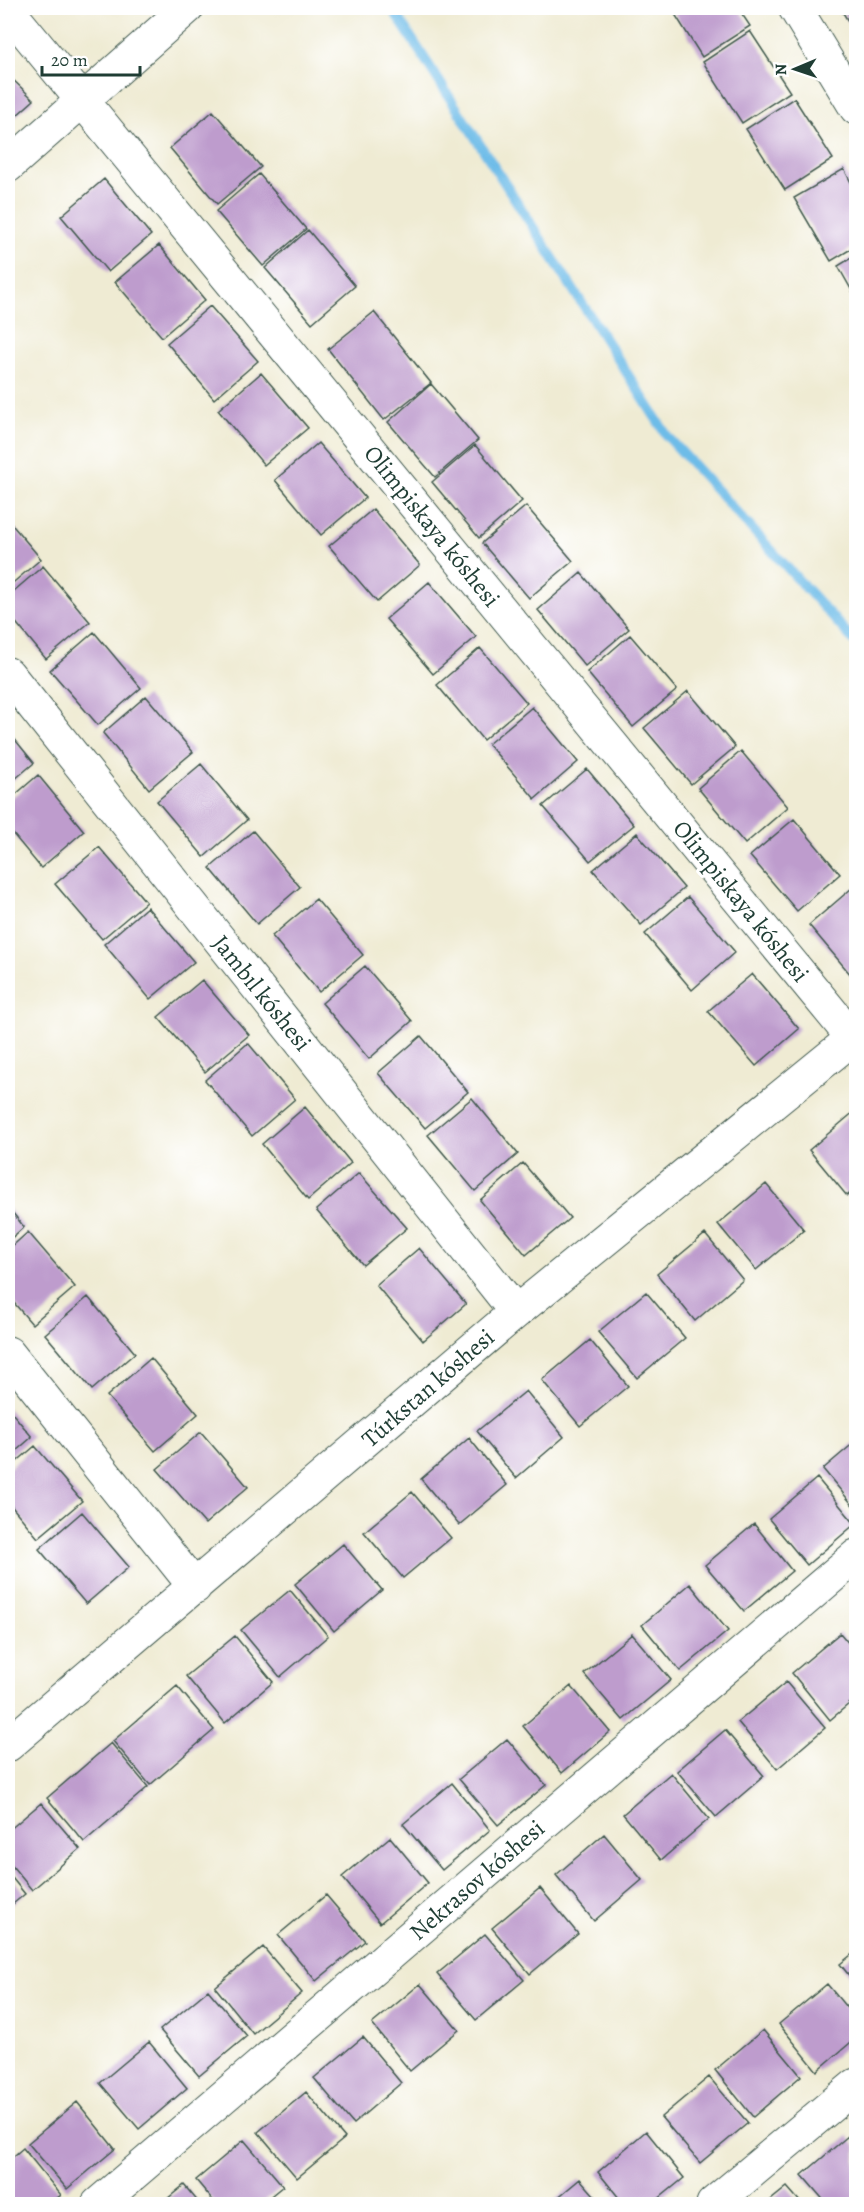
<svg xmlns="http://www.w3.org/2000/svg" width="864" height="2212" font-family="Alegreya,serif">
<rect width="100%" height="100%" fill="#fff"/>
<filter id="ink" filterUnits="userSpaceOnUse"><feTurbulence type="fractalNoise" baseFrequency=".0167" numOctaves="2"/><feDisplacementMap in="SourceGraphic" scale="12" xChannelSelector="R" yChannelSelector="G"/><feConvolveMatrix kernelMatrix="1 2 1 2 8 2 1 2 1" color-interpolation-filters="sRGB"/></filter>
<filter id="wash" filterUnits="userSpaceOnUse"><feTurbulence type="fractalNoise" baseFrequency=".008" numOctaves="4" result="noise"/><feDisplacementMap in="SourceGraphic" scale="24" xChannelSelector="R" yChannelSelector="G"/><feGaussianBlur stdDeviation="1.35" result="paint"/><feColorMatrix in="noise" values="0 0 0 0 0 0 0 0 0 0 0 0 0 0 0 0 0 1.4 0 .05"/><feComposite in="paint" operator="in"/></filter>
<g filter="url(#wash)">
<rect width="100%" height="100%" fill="#efebd3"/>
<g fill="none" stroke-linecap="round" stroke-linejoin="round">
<path stroke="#6dbce8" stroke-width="10" d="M392 8 668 437 856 643"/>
</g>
<g id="blocks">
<path fill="#be9ccd" d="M671 8H738L750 26 702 57Z
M840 8H856V34Z
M750 31 790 92 742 123 703 62Z
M8 75 34 100 8 123Z
M794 98 833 159 785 190 746 129Z
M213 111 261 167 217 204 170 148Z
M844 169 856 192V246L831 261 794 198Z
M259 174 306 229 263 266 216 211Z
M104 179 151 235 108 272 61 216Z
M308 230 355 286 312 323 265 268Z
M159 245 205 300 162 337 115 282Z
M856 255V298L838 266Z
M210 306 258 361 214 399 167 343Z
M374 312 431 383 384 420 328 349Z
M261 373 308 428 264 465 218 410Z
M431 384 478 440 435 477 388 422Z
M318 443 365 498 321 535 275 480Z
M475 445 522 501 479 538 432 482Z
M526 506 573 561 529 598 482 543Z
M373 509 420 565 377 602 329 546Z
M8 520 41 559 8 587Z
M43 566 90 622 46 659 8 613V596Z
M581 573 629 629 585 666 538 610Z
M429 582 476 637 433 674 386 619Z
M94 632 141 688 98 725 50 670Z
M630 635 677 690 633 727 587 672Z
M480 648 527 703 483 740 437 685Z
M688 691 735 747 691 784 644 728Z
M146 696 193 752 149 789 103 733Z
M532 707 578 762 535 799 488 744Z
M8 731 34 763 8 785Z
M741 751 788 807 745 844 698 788Z
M201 764 247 820 204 857 157 801Z
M587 769 634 825 590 861 543 806Z
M38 775 84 831 41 868 8 828V801Z
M794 819 840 874 797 911 750 856Z
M253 831 300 887 257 924 210 868Z
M637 833 684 888 641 925 593 870Z
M99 847 146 902 102 939 55 884Z
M852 888 856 893V981L809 925Z
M688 897 735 952 692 990 645 934Z
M316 899 363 955 319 992 272 936Z
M147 907 194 962 150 999 104 944Z
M365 966 412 1021 369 1059 322 1003Z
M752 974 799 1029 756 1066 708 1011Z
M202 980 249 1035 205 1072 158 1017Z
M421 1036 468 1092 425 1128 378 1073Z
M248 1043 295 1099 252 1136 205 1080Z
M472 1098 518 1154 475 1191 428 1135Z
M305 1107 351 1163 308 1200 262 1144Z
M856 1110V1188L847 1196 809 1150Z
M523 1163 570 1218 526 1255 480 1200Z
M359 1173 407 1228 363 1265 316 1210Z
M766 1184 804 1230 756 1270 718 1224Z
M8 1207 24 1227 8 1241Z
M28 1232 75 1287 32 1324 8 1296V1250Z
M705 1234 743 1280 695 1321 657 1274Z
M419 1248 466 1304 423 1341 376 1285Z
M646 1292 685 1338 637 1378 598 1332Z
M88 1297 135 1353 92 1390 45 1334Z
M590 1340 628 1386 580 1426 542 1380Z
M151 1358 198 1414 155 1451 107 1396Z
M526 1391 564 1437 516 1478 477 1431Z
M8 1408 32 1437 8 1458Z
M201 1432 248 1487 205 1524 157 1469Z
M469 1438 507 1485 459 1525 421 1479Z
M856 1441V1509L823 1469Z
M35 1446 82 1501 38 1538 8 1502V1469Z
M817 1478 855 1524 807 1565 769 1519Z
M412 1492 451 1538 403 1578 364 1532Z
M82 1512 129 1567 86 1604 39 1549Z
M754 1524 792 1571 744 1611 705 1565Z
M343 1544 382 1590 334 1631 295 1584Z
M690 1584 728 1631 680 1671 642 1625Z
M290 1590 328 1636 280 1677 241 1630Z
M840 1633 856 1652V1698L830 1720 792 1673Z
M632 1634 671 1680 623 1720 584 1674Z
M235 1636 273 1682 225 1723 186 1676Z
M786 1682 825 1728 777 1769 738 1722Z
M177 1686 214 1730 150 1785 113 1741Z
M571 1686 610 1732 562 1773 523 1726Z
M725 1730 764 1776 716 1817 677 1771Z
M507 1739 546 1785 498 1825 459 1779Z
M111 1743 148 1787 84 1842 47 1798Z
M671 1773 709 1819 661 1860 623 1814Z
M452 1783 490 1830 442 1870 403 1824Z
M41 1803 80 1849 32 1890 8 1861V1831Z
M604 1834 642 1880 594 1921 556 1875Z
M390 1837 428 1883 380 1923 342 1877Z
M8 1873 25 1894 8 1908Z
M540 1888 578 1934 530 1974 492 1928Z
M326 1895 365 1941 316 1981 278 1935Z
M485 1934 524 1980 476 2020 437 1974Z
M263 1947 302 1993 253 2034 215 1987Z
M856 1951V1984L840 1964Z
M420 1984 459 2030 410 2071 372 2024Z
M827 1984 856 2019V2038L817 2071 779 2024Z
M208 1990 247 2036 199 2076 160 2030Z
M763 2030 801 2076 753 2117 715 2070Z
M363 2037 401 2083 353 2124 314 2078Z
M149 2042 187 2088 139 2129 100 2083Z
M709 2077 748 2123 700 2163 661 2117Z
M306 2092 345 2138 297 2178 258 2132Z
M77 2102 115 2149 67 2189 28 2143Z
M646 2131 684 2178 652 2204H624L598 2172Z
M848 2136 856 2146V2204H827L802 2175Z
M244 2140 283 2186 261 2204H216L196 2180Z
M23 2148 61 2195 49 2204H8V2161Z
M580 2179 602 2204H550Z
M184 2185 200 2204H161Z
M787 2187 802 2204H766Z"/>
</g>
</g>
<g filter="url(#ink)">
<use href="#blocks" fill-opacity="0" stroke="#3e574c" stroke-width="1.5"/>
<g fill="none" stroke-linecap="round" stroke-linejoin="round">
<g stroke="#3e574c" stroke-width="35">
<path id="minor" d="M795 8 856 108
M8 10 856 1042
M8 166 187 8
M8 674 516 1312
M8 1353 195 1587
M8 1745 516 1312 853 1038
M98 2204 856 1556
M713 2204 856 2085"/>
</g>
<use href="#minor" stroke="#fff" stroke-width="33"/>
</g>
</g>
<g text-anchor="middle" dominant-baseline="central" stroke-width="6" stroke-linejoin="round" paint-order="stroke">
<g font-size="24" fill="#1f3d34" stroke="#fff">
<text transform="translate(432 526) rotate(51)">Olimpiskaya kóshesi</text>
<text transform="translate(741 901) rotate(51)">Olimpiskaya kóshesi</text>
<text transform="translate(262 993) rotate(51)">Jambıl kóshesi</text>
<text transform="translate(428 1388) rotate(-41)">Túrkstan kóshesi</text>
<text transform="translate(477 1880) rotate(-41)">Nekrasov kóshesi</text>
</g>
</g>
<rect width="864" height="2212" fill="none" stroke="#fff" stroke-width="30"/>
<g transform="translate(795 69) rotate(268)" stroke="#ffffff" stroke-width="4.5" paint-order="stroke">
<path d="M0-4.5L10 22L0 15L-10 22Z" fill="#1f3d34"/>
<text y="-9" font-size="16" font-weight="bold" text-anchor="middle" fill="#1f3d34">N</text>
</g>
<path d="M42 66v9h98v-9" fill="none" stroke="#1f3d34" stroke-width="3"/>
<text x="51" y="66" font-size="18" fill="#1f3d34" stroke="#ffffff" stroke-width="4.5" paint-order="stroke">20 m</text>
</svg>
